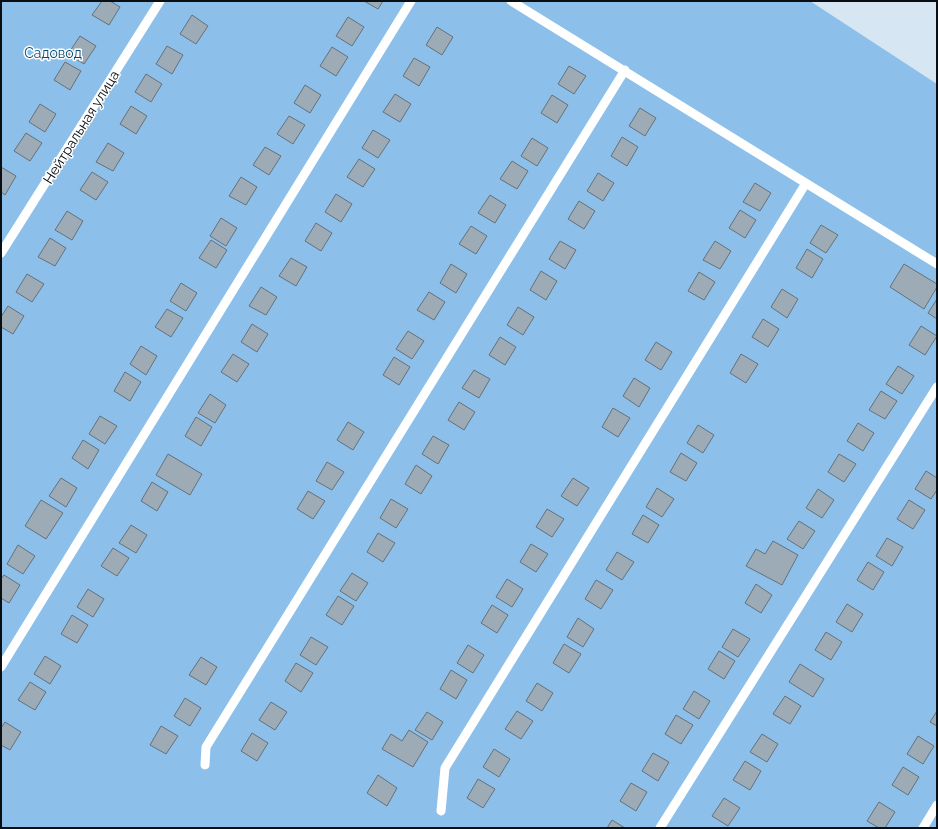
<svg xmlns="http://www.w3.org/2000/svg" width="938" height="829" font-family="Raleway,sans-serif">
<rect width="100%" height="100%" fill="#d7e6f3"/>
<path fill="#8cc0ea" d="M1 1H810L937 84V828H1Z"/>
<path fill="#9dabb7" stroke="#63717c" d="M102 1H110L120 7 109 25 92 15Z
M364 1H383L378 9Z
M192 15 208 26 196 44 180 34Z
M348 17 364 27 352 46 336 36Z
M437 27 453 37 442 55 426 45Z
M80 36 96 46 84 64 68 54Z
M167 46 183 55 172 74 156 64Z
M332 47 348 57 336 76 320 66Z
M414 58 430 67 419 86 403 76Z
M65 62 81 71 70 90 54 80Z
M569 66 586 76 574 94 558 84Z
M146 74 162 84 151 102 135 92Z
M305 85 321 95 310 113 294 103Z
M395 94 411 104 400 122 383 112Z
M552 95 568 105 557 123 541 113Z
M40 104 56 114 45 132 29 122Z
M131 106 147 116 136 134 120 124Z
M640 108 656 118 645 136 629 126Z
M289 116 305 125 293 144 277 134Z
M373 130 390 140 378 158 362 148Z
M26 133 42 143 30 161 14 151Z
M622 137 638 147 627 166 611 156Z
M532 138 548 148 537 166 521 156Z
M108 143 124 153 113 171 96 162Z
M265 147 281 156 269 175 253 165Z
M359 159 375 169 363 187 347 177Z
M512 161 528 171 517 189 500 179Z
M1 167 16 176 5 195 1 192Z
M92 172 108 182 96 200 80 190Z
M598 173 614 183 603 201 587 191Z
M241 177 257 187 246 205 229 196Z
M755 183 771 193 760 211 743 202Z
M336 194 352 204 341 222 325 212Z
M490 195 506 205 495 223 478 213Z
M579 201 595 211 584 229 568 219Z
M740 210 756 220 745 238 729 228Z
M67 211 83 221 72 240 55 230Z
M221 218 237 228 226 246 210 236Z
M316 223 332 233 321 251 305 241Z
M821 225 838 235 826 253 810 243Z
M471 226 487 236 476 254 459 244Z
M50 238 66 248 55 266 38 257Z
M211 240 227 250 216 268 199 258Z
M560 241 576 250 565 269 549 259Z
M715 241 731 251 720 269 703 260Z
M807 249 823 259 812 278 796 268Z
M291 258 307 267 296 286 279 276Z
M451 264 467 274 456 293 440 283Z
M904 264 937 284V287L924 309 890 287Z
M541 271 557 281 546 300 530 290Z
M699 272 715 282 704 300 688 291Z
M27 274 44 284 32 302 16 292Z
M181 283 197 293 186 311 170 301Z
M261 287 277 297 266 315 249 306Z
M782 289 798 299 787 318 771 307Z
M429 292 445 302 434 320 417 310Z
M937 299V319L928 313Z
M8 306 24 316 13 334 1 327V317Z
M518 307 534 317 523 335 507 325Z
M167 309 183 318 171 337 155 327Z
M763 319 779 329 768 347 752 337Z
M252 324 268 334 257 352 241 342Z
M921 326 937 336 925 355 909 345Z
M408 331 424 341 412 359 396 349Z
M500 337 516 347 505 365 489 355Z
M656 342 672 352 661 370 645 360Z
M141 346 157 356 146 375 130 364Z
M233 354 249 364 237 382 221 372Z
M741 354 758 364 746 383 730 373Z
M394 357 410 367 399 385 383 375Z
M898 366 914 376 902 394 886 384Z
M474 370 490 379 479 398 462 388Z
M125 372 141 382 130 401 114 391Z
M634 378 650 388 639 407 623 396Z
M881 391 897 401 885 419 869 410Z
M210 394 226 405 215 423 198 413Z
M459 402 475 412 464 430 448 420Z
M613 408 630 418 618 437 602 427Z
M100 416 117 426 105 444 89 434Z
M196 417 212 427 201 446 185 436Z
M348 422 364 432 353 450 337 440Z
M858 423 874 433 863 451 847 441Z
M698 425 714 435 703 453 687 443Z
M433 436 449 445 438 464 422 454Z
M83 440 99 450 88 469 72 458Z
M681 453 697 463 686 481 670 472Z
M168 454 202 474 190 495 156 475Z
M839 454 856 464 844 482 828 472Z
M327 462 344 472 332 490 316 481Z
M416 465 432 476 421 494 405 484Z
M926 471 937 478V490L931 499 915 489Z
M61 478 77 488 66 507 49 496Z
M573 478 589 488 577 506 561 496Z
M152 482 168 492 157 511 141 501Z
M657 488 674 499 662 517 646 507Z
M818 489 834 500 822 518 806 508Z
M308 491 325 501 313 519 297 509Z
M391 499 408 509 396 528 380 518Z
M41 500 63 513 46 539 25 526Z
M909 500 925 510 913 529 897 519Z
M547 509 564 519 552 537 536 527Z
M643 515 659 525 648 543 632 534Z
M799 521 815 531 803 549 787 539Z
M131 525 147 535 136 553 119 543Z
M378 533 395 543 383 562 367 552Z
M887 538 903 547 892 566 876 556Z
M773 541 798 555 782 585 746 566 756 549 765 554Z
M531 544 548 554 536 572 520 562Z
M18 545 35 556 23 574 7 564Z
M113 548 129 558 117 576 101 566Z
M617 552 634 562 622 580 606 570Z
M868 562 884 572 873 590 857 580Z
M352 573 368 583 356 601 340 591Z
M4 575 20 585 9 603 1 598V579Z
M507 579 523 589 512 607 496 597Z
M596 580 613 590 601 609 585 599Z
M756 584 772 595 761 613 745 603Z
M88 589 104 599 93 617 77 607Z
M338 596 354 606 342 625 326 615Z
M847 604 863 614 852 632 836 622Z
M492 605 508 615 497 633 481 623Z
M72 615 88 625 77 643 61 634Z
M578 618 594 629 583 647 567 637Z
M733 629 750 639 738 657 722 647Z
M826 632 842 642 831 660 815 650Z
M311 637 328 647 316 665 300 655Z
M564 644 581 654 569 673 553 663Z
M468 645 484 655 473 673 457 663Z
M719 651 735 661 724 679 708 669Z
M45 656 61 666 50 684 34 674Z
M201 657 217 667 206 685 189 675Z
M296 663 313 673 301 692 285 681Z
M800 664 824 679 813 697 789 682Z
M451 670 467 680 456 699 440 689Z
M30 682 46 692 35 710 18 700Z
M537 683 553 693 542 711 526 701Z
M694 691 710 701 699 719 683 709Z
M785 696 801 706 790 724 773 714Z
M185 698 201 708 190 726 174 716Z
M271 702 287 712 275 730 259 720Z
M517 711 533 721 521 739 505 729Z
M937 711V726L930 722Z
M427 712 443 722 432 740 415 730Z
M676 715 693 725 681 744 665 734Z
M5 722 21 732 10 750 1 745V728Z
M161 726 178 736 166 754 150 745Z
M409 730 428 742 413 767 382 749 391 734 402 741Z
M252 733 268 743 257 761 241 751Z
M762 734 778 744 767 762 750 752Z
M918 736 934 746 923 764 907 754Z
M494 749 510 759 499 777 483 767Z
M653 753 669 762 658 781 642 771Z
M745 761 761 771 750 790 733 780Z
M903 767 919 777 908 795 892 785Z
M378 775 397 788 387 806 367 793Z
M478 779 495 789 483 808 467 798Z
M631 783 647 792 636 811 620 801Z
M724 798 740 808 728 826 712 816Z
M879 802 895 812 885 828H879L867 821Z
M612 820 625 828H607Z"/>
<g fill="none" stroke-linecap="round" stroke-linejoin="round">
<path stroke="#fff" stroke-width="9" d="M511 1 937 264
M1 253 160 1
M1 667 411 1
M205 765 206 747 625 70
M441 811 445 768 806 183
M660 828 937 387
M923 828 937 805"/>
</g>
<g text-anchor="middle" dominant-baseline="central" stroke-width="3" stroke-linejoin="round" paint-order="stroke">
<g font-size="14" fill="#054b74" stroke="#fff">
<text x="53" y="53">Садовод</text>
</g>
<g font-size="14" fill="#090e12" stroke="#fff">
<text transform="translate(81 127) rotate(-58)">Нейтральная улица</text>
</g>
</g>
<rect width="938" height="829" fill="none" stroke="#090e12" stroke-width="4"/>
</svg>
